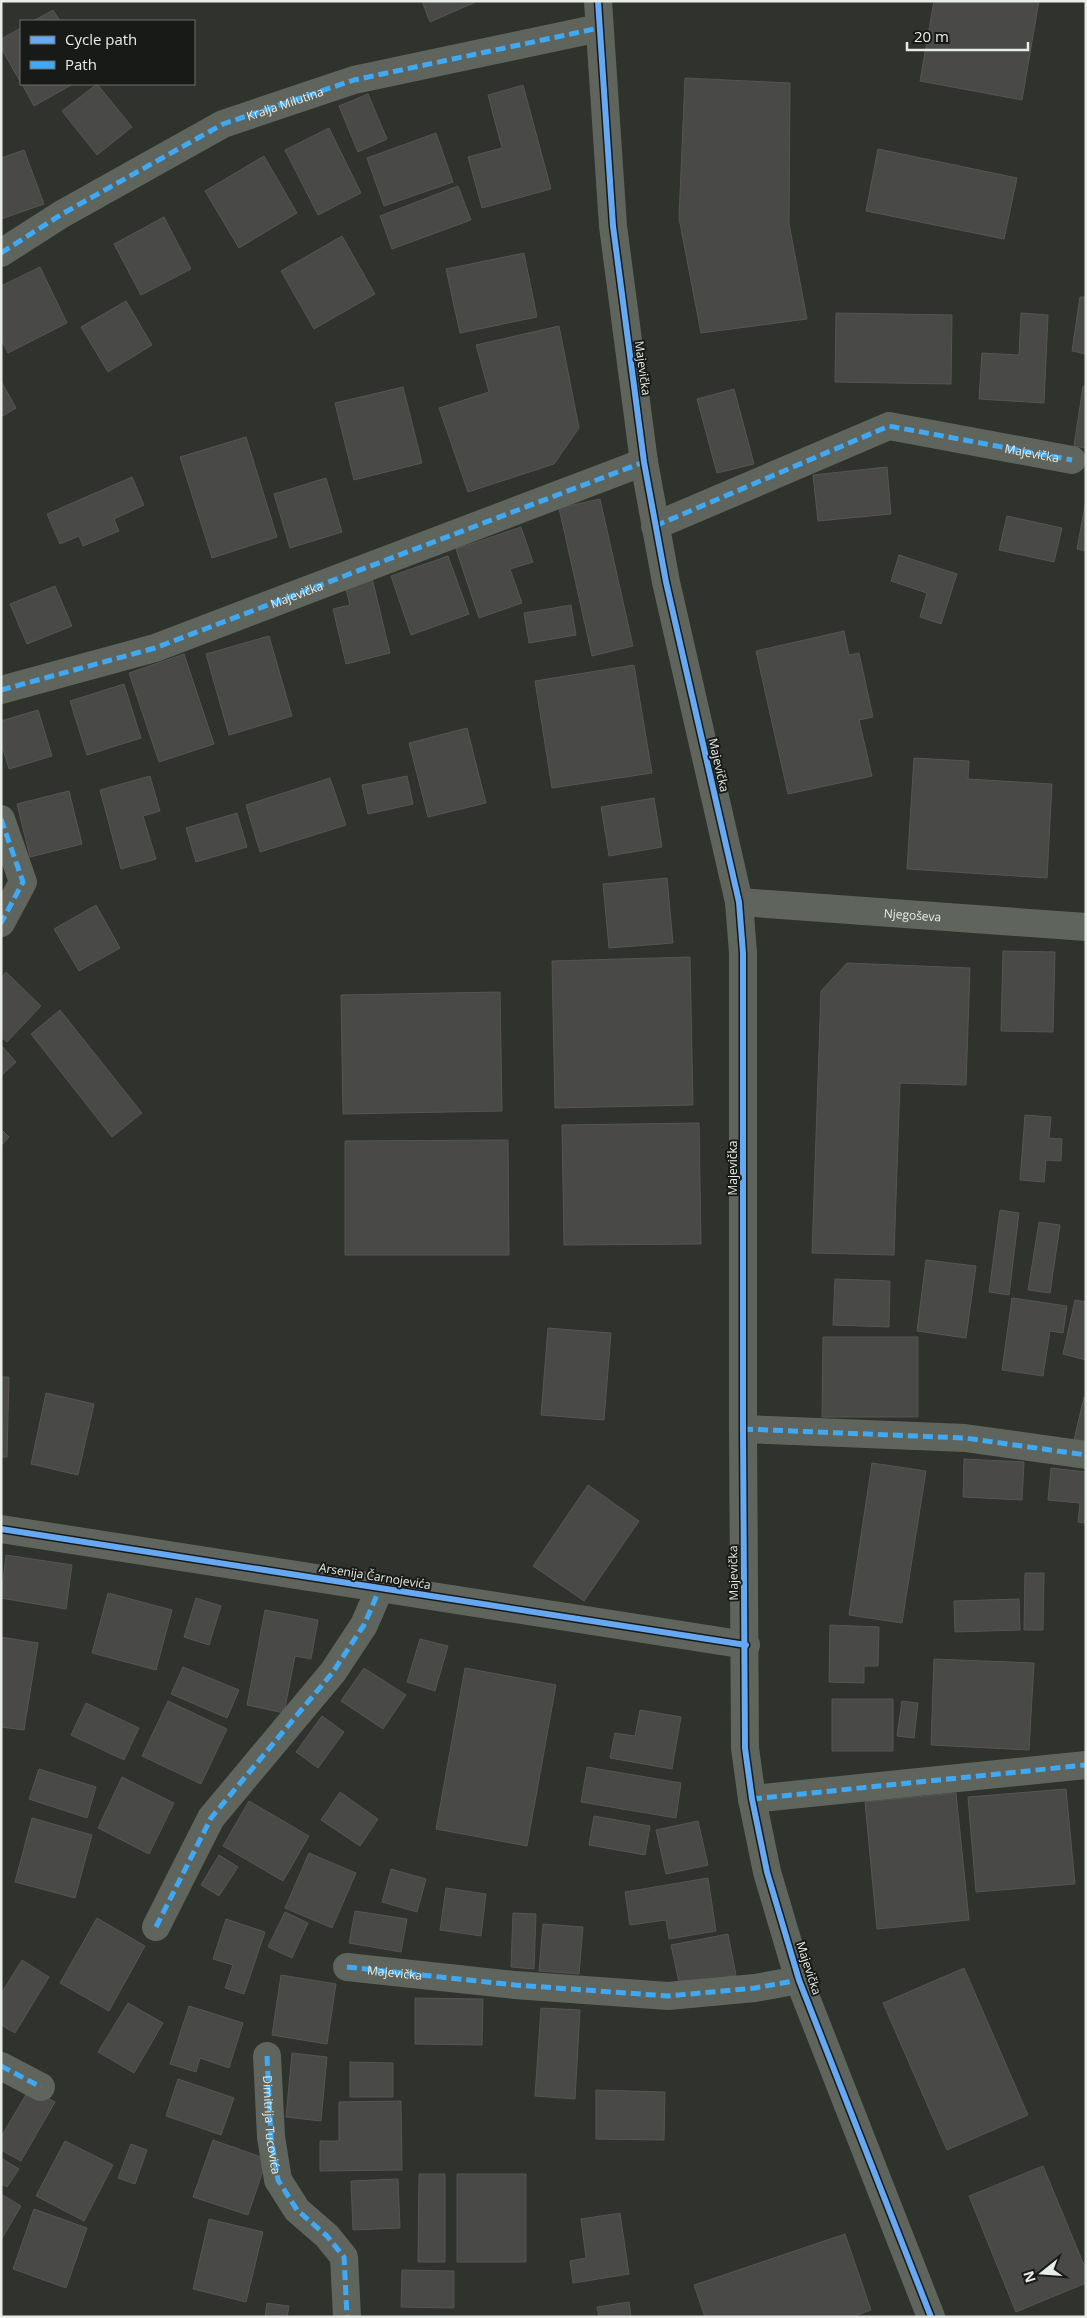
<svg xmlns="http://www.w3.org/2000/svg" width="1087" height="2318" font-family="'Open Sans',sans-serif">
<rect width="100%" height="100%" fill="#2f322d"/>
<path fill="#494a48" stroke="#565554" d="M422 1H478L430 22Z
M934 1H1039L1022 100 920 81Z
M53 10 60 21H33Z
M21 28V83L1 48V39Z
M685 78 790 83 789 224 807 319 701 333 679 218Z
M22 84H73L34 106Z
M97 84 132 127 97 155 62 111Z
M523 85 551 189 482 208 468 157 502 148 488 95Z
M368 94 387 139 358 152 339 106Z
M329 128 361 193 318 215 285 150Z
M436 133 453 182 384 206 367 158Z
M878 149 1017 178 1004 239 866 211Z
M24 150 44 204 1 219V158Z
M264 156 297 213 239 248 205 191Z
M458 186 471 220 392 249 380 216Z
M164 217 191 269 141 295 114 244Z
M342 236 375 294 314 329 281 271Z
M524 253 537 317 460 333 446 269Z
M40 267 67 323 8 353 1 339V286Z
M1080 297H1086V354L1072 351Z
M126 301 152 345 108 372 81 327Z
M836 313 952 315 951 384 835 382Z
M1021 313 1048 315 1044 403 979 399 982 353 1019 355Z
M559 326 579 428 554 464 468 492 439 408 489 392 476 345Z
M1 381 16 408 1 417Z
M1083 386 1086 387V448L1074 446Z
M403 387 422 463 354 480 335 403Z
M734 389 754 464 717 473 697 399Z
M246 437 277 537 212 558 180 457Z
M887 467 891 514 818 521 813 475Z
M132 477 144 505 114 519 119 531 83 546 79 536 60 544 47 514Z
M326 478 342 532 290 548 274 494Z
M600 499 633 646 592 656 559 508Z
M1086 500V551L1077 549Z
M1007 516 1062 528 1054 562 999 550Z
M521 527 533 562 510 569 522 603 479 618 456 549Z
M899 555 957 574 941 624 920 617 927 593 891 581Z
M448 556 469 614 411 635 391 576Z
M372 578 390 653 346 664 333 609 350 605 345 585Z
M55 586 72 626 27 644 10 604Z
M571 605 576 635 529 643 524 613Z
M844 631 849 655 859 653 873 717 859 720 872 776 788 794 756 651Z
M269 636 292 716 229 735 206 654Z
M184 654 214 744 159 762 129 673Z
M634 665 652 773 552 788 535 681Z
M124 684 141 738 87 755 70 701Z
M38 710 52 756 9 769 1 743V721Z
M467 728 486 803 428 817 409 743Z
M914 758 969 761 968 779 1052 784 1047 878 907 869Z
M150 776 160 811 143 816 156 859 121 869 100 790Z
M407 776 413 804 368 814 362 785Z
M330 778 346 825 260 852 246 805Z
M69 791 82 844 30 857 17 804Z
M654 798 662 847 609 856 601 807Z
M237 813 247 847 196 862 186 828Z
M667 878 673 943 609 948 603 884Z
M96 905 120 948 79 971 54 929Z
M1003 951 1055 952 1053 1032 1001 1031Z
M690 957 693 1105 555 1108 552 961Z
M847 963 970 968 966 1085 900 1083 894 1255 812 1253 821 991Z
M6 972 41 1006 7 1042 1 1037V978Z
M500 992 502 1111 343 1114 341 995Z
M60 1010 142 1113 112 1137 31 1034Z
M1 1045 16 1062 1 1076Z
M1025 1115 1051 1117 1049 1138 1062 1139 1061 1161 1046 1160 1044 1182 1020 1180Z
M699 1123 701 1244 564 1245 562 1125Z
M1 1129 9 1137 1 1146Z
M508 1140 509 1255H345V1141Z
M1000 1210 1019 1213 1009 1295 989 1292Z
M1039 1222 1060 1225 1050 1293 1028 1290Z
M926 1260 976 1266 966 1338 917 1331Z
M835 1279 890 1281 889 1327 833 1325Z
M1012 1298 1067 1306 1063 1333 1050 1331 1043 1376 1002 1370Z
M1075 1300 1086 1302V1360L1063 1354Z
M548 1328 611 1333 604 1420 541 1415Z
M823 1337H918V1417H822Z
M1 1377H9L7 1457H1Z
M46 1393 94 1404 78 1475 31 1464Z
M1084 1397 1086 1398V1447L1073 1444Z
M964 1459 1024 1462 1022 1500 963 1497Z
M872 1463 926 1471 902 1623 849 1615Z
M1051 1468 1086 1472V1523L1078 1522 1080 1503 1048 1500Z
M588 1485 639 1521 584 1601 533 1566Z
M6 1555 72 1565 66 1609 1 1598Z
M1025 1573H1044L1043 1630H1024Z
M108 1593 172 1610 156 1670 92 1653Z
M196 1598 221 1606 209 1645 184 1637Z
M1019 1599 1020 1630 955 1632 954 1601Z
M265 1610 318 1620 311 1659 295 1656 284 1713 247 1705Z
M830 1625 879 1627 878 1666H864V1683L829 1682Z
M1 1637 38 1643 24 1730 1 1727Z
M420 1639 448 1646 435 1691 407 1682Z
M934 1659 1034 1663 1029 1750 931 1745Z
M183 1667 239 1690 227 1718 171 1694Z
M364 1668 406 1695 383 1729 341 1701Z
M465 1668 556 1685 527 1846 436 1829Z
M832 1699H893V1751H832Z
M168 1701 227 1729 201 1784 142 1756Z
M902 1701 918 1703 914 1738 897 1736Z
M86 1703 139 1728 124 1760 71 1735Z
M640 1710 681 1717 672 1769 610 1758 615 1733 635 1736Z
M322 1716 344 1732 318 1768 296 1752Z
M587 1767 681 1783 676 1818 581 1802Z
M39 1769 96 1787 87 1818 29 1799Z
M122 1777 174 1803 149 1854 98 1828Z
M1066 1789 1075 1884 976 1892 968 1797Z
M340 1792 378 1819 360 1846 321 1820Z
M956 1793 969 1920 877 1929 865 1802Z
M249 1801 309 1836 283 1881 223 1846Z
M594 1816 650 1826 645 1855 589 1845Z
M32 1818 92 1835 75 1898 15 1882Z
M698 1821 708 1865 666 1874 656 1830Z
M309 1853 356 1873 332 1928 285 1908Z
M219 1855 238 1867 219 1896 201 1885Z
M391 1869 426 1879 417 1912 382 1902Z
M708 1878 716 1931 669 1939 666 1920 630 1925 625 1892Z
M446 1888 486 1894 481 1936 440 1930Z
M355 1911 407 1919 401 1952 349 1943Z
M285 1912 308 1923 292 1958 268 1947Z
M513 1913 536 1914 534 1969 511 1967Z
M97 1918 145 1946 109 2011 60 1983Z
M226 1919 265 1932 244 1994 225 1988 233 1965 213 1959Z
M543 1924 583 1927 579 1974 539 1971Z
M728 1934 736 1975 680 1987 671 1945Z
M22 1960 49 1977 15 2033 1 2025V1994Z
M964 1968 1028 2115 947 2150 883 2003Z
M281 1975 336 1984 327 2044 272 2035Z
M415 1998 483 1999 482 2045 415 2044Z
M128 2003 163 2023 134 2073 98 2052Z
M189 2006 243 2023 229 2068 200 2058 196 2072 170 2064Z
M541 2008 580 2010 575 2099 535 2096Z
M292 2053 327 2057 321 2121 286 2117Z
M350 2062 393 2063V2097H350Z
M178 2079 234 2098 221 2135 166 2116Z
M30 2088 55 2102 21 2161 1 2150V2137Z
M596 2090 665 2092 664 2140 596 2139Z
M401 2101 402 2170 320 2171V2141H339V2102Z
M213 2140 267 2159 248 2215 193 2197Z
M65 2141 113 2165 84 2221 36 2196Z
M131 2144 147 2150 135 2184 118 2178Z
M1 2158 19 2169 7 2187 1 2184Z
M1043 2166 1086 2270V2283L1016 2312 969 2196Z
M419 2174H445V2262H418Z
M457 2174H526V2262H457Z
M398 2179 400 2228 353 2230 351 2181Z
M1 2194 21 2206 1 2240Z
M34 2209 87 2228 66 2288 13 2269Z
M620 2213 629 2274 573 2283 570 2261 586 2258 581 2219Z
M209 2219 263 2232 246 2302 193 2289Z
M845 2234 871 2310 852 2317H705L694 2285Z
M402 2270 454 2271V2308L401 2307Z
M629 2302 631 2317H599L597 2307Z
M267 2303 289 2306 287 2317H265Z"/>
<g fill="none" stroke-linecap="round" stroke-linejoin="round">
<g stroke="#5f655d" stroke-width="28">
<path d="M598 1 613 226 644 462 666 582 739 902 743 953V1429L745 1748 752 1799 767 1872 799 1980 931 2317"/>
<path id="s1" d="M1 253 62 214 223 124 354 80 599 28"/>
<path d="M655 526 889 426 1072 460"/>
<path id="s2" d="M1 690 155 648 644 462"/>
<path d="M1 819 23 882 1 923"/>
<path id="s3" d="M739 902 1086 927"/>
<path d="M743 1429 965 1438 1086 1455"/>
<path d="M1 1529 746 1645"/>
<path d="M752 1799 1086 1765"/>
<path d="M156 1927 211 1818 333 1672 364 1625 380 1588"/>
<path id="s4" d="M347 1967 515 1985 668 1996 755 1988 799 1980"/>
<path d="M267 2056 271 2137 278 2180 297 2210 327 2236 344 2257 347 2317"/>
<path d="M1 2066 41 2087"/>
</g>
<g stroke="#3fa9f5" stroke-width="5" stroke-dasharray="10 5" stroke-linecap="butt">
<path d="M1 253 62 214 223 124 354 80 599 28"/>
<path id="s5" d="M655 526 889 426 1072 460"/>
<path d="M1 690 155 648 644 462"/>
<path d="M1 819 23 882 1 923"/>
<path d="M743 1429 965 1438 1086 1455"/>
<path d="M752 1799 1086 1765"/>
<path d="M156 1927 211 1818 333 1672 364 1625 380 1588"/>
<path d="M347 1967 515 1985 668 1996 755 1988 799 1980"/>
<path id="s6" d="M267 2056 271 2137 278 2180 297 2210 327 2236 344 2257 347 2317"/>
<path d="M1 2066 41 2087"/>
</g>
<g stroke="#181a17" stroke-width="9">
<path id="cycleway" d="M598 1 613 226 644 462 666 582 739 902 743 953V1429L745 1748 752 1799 767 1872 799 1980 931 2317
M1 1529 746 1645"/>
</g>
<use href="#cycleway" stroke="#66a8f1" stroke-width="6"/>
</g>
<g text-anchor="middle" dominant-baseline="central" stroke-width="4" stroke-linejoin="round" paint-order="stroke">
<g font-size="12" fill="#e9ede8" stroke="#181a17">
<text stroke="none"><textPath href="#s1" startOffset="322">Kralja Milutina</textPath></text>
<text transform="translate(643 368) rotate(82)">Majevička</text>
<text stroke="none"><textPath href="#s5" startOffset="400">Majevička</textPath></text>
<text stroke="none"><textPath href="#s2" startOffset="311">Majevička</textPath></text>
<text transform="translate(719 765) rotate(77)">Majevička</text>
<text stroke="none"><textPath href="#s3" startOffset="174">Njegoševa</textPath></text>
<text transform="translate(732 1168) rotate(-90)">Majevička</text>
<text transform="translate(733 1573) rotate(-91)">Majevička</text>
<text transform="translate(375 1576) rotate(9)">Arsenija Čarnojevića</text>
<text transform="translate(809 1968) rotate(72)">Majevička</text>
<text stroke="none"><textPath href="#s4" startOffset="48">Majevička</textPath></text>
<text stroke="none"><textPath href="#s6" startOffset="69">Dimitrija Tucovića</textPath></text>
</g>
</g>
<rect width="1087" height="2318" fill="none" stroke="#e9ede8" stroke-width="5"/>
<rect x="20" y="20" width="175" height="65" fill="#181a17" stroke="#6c6e6b"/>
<rect x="30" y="36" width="25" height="8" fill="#66a8f1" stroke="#6c6e6b"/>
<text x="65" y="45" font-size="15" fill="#e9ede8">Cycle path</text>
<rect x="30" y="61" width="25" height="8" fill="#3fa9f5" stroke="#6c6e6b"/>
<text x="65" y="70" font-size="15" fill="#e9ede8">Path</text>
<g transform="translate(1042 2273) rotate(253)" stroke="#181a17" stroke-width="4" paint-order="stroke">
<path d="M0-4L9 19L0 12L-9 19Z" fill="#e9ede8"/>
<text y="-8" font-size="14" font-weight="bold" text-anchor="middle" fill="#e9ede8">N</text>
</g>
<path d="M907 42v8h121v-8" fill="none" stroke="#e9ede8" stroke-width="2.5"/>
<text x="914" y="42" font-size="15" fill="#e9ede8" stroke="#181a17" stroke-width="4" paint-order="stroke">20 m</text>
</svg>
